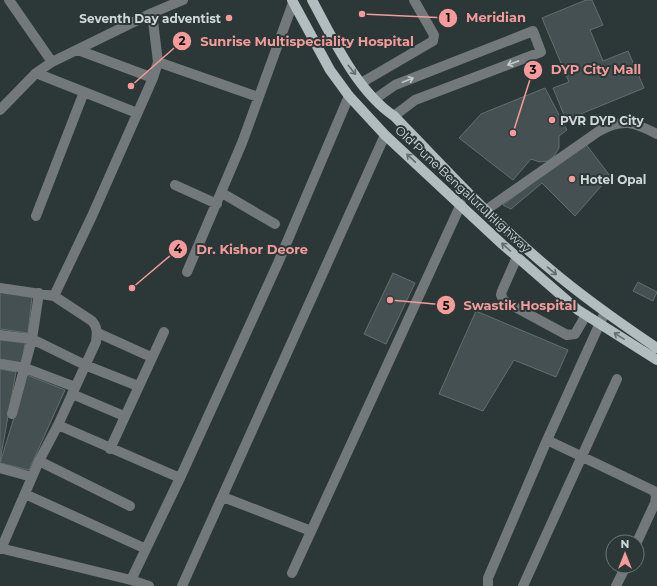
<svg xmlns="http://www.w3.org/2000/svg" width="657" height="586" font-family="Montserrat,sans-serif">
<rect width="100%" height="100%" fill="#2c3738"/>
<path fill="#445051" stroke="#626f70" d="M586 0H592L603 25 590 30 603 61 628 51 644 88 566 120 553 88 569 82 542 18Z
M545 88 567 130 559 136V148L554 156 548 161 540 162 531 159 513 180 459 138 481 114Z
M585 143 610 176 575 216 542 183 511 209 503 205Z
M393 273 415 283 386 344 364 334Z
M638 282 657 292 653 301 633 291Z
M0 292 32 297 28 333 0 329Z
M476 311 568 350 556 377 514 360 483 411 439 394Z
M0 340 25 343 22 363 0 359Z
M0 369 16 372 0 461Z
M27 375 65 390 29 470 0 463Z"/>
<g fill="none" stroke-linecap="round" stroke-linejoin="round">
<path stroke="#73797a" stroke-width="10" d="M9 0 52 62
M78 50 153 78
M158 62 258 97
M36 73 137 113
M361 83 433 41 434 35 414 0
M375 99 395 85 533 31 541 52 415 100 394 116
M0 110 36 73 52 62 152 13 183 0
M175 185 217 204
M222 193 275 224
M486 210 599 131C623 118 634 122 657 134
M36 216 84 92
M517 257 502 291 501 295 504 301 567 335 575 334 586 315
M187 272 242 143 293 3
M0 288 54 296 92 321C98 328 97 333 96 342L58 425 39 461 1 549
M54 296 92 216 153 78 158 62 152 13
M98 333 151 357
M0 335 32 339 85 365 138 386
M0 364 25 368 75 387
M72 394 124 416
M12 414 32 339 39 293
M58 425 180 478
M547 440 654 491 656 496 655 503 637 542
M110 449 164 332
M39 461 130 506
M0 468 32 477
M25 494 146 549
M223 497 311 531
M0 548 131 580 149 586
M292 573 461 204
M131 580 180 478 278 263 349 96
M182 586 385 135
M488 586V578L547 440 605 312
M523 586 617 379
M616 586 626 566"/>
<path stroke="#b1bdbe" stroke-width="10" d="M292 0 330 70 349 96 385 135 502 244 578 310 657 360
M312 0C333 39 357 91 394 116 445 168 494 223 550 269 584 298 620 323 657 348"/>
</g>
<defs><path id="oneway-shaft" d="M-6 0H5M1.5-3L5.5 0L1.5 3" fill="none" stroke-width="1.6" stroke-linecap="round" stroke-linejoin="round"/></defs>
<g stroke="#c3caca">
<use href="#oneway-shaft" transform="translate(513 63) rotate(160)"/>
<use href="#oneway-shaft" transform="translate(408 80) rotate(-21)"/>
</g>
<g stroke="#616d6e">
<use href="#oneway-shaft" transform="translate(352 70) rotate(51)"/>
<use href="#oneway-shaft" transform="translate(411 158) rotate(-137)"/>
<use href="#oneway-shaft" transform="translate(506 247) rotate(-138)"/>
<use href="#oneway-shaft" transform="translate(552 271) rotate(40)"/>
<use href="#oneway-shaft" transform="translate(619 336) rotate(-148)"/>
</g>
<g fill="#f59b9b" stroke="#2c3738" stroke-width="1.5">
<circle cx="229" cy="18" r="4"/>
<circle cx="552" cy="120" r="4"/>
<circle cx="572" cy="179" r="4"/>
</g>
<g text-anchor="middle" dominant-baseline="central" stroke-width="4" stroke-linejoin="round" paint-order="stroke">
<g font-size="12" font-weight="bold" fill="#d1d8d8" stroke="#2c3738" text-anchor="start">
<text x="221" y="18" text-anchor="end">Seventh Day adventist</text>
<text x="560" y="120">PVR DYP City</text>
<text x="580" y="179">Hotel Opal</text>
</g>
<g font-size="12" fill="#d1d8d8" stroke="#2c3738">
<text transform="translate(463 189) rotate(43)">Old Pune Bengaluru Highway</text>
</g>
</g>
<path fill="none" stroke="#f59b9b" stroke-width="1.5" d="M362 14L448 18M131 86L182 41M513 133L533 70M132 288L178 249M390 300L446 305"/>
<g fill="#f59b9b" stroke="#2c3738" stroke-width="1.5">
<circle cx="362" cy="14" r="4"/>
<circle cx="131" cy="86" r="4"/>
<circle cx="513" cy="133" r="4"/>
<circle cx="132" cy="288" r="4"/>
<circle cx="390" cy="300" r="4"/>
<circle cx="448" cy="18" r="10"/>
<circle cx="182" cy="41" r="10"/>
<circle cx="533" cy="70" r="10"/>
<circle cx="178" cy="249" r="10"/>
<circle cx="446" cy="305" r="10"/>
</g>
<g font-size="12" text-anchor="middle" font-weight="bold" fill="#111">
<text x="448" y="22">1</text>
<text x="182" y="45">2</text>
<text x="533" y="74">3</text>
<text x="178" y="253">4</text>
<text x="446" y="310">5</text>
</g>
<g font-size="13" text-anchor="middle" font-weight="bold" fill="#f59b9b" stroke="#2c3738" stroke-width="4" stroke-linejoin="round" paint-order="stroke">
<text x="496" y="22">Meridian</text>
<text x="307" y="46">Sunrise Multispeciality Hospital</text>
<text x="596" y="74">DYP City Mall</text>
<text x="252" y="254">Dr. Kishor Deore</text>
<text x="520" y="310">Swastik Hospital</text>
</g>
<g transform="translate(625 554)"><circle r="19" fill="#2c3738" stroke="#6e7778"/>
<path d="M0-3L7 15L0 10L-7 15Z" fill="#f59b9b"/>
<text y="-6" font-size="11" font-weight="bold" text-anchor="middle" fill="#d1d8d8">N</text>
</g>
</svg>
